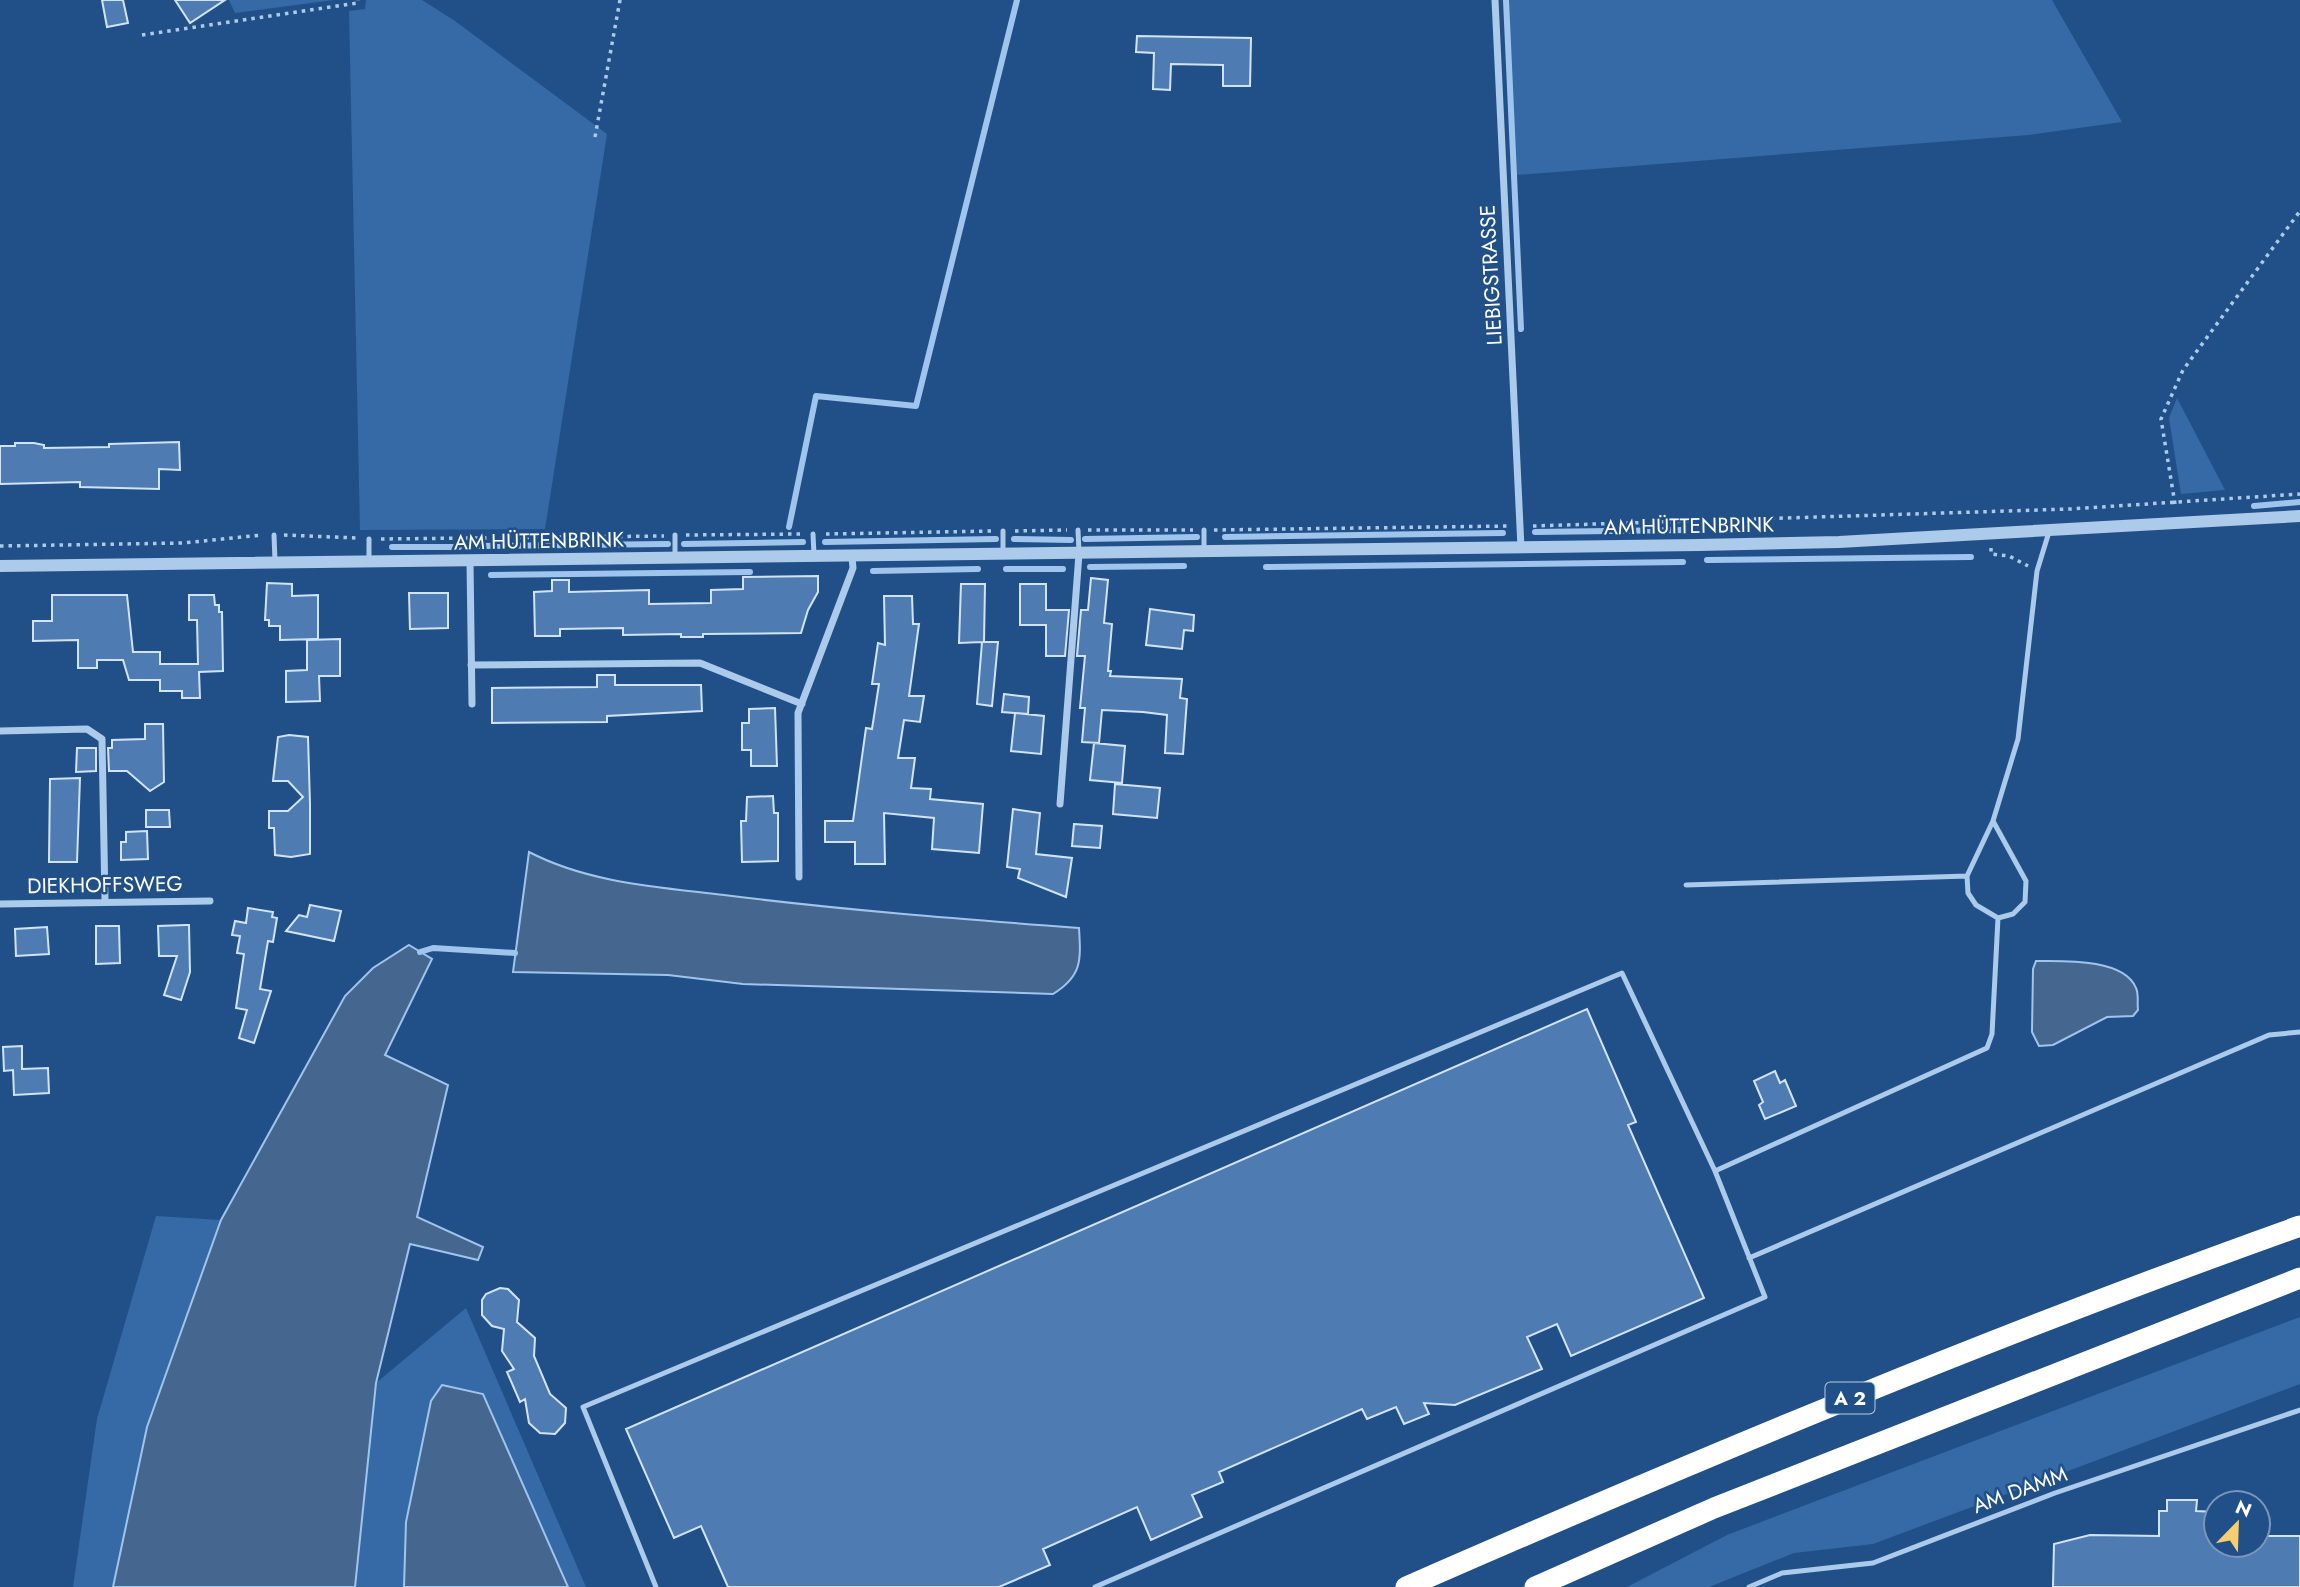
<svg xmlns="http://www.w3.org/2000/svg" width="2300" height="1587" font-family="Jost,sans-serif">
<rect width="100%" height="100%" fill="#215089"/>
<path fill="#356aa6" d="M229 0H334L235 13Z
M366 0H422L455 21 607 134 545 529 360 530 349 11 365 9Z
M1508 0H2052L2122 122 2028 135 1516 175Z
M2177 398 2225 490 2181 494 2169 418Z
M156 1216 221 1220 147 1427 113 1587H73L97 1419Z
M466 1308 586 1587H568L483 1394 406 1522 404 1587H355L376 1383Z
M2300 1317V1384L1873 1544 1794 1553 1709 1587H1627L1727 1535Z"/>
<path fill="#44668f" stroke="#a0c5ec" stroke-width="2" d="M529 852C589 883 657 887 724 895 842 910 960 919 1079 928 1081 961 1082 976 1053 994L743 984 668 975 513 972Z
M409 945 432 959 385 1055 448 1085 417 1217 483 1247 478 1260 410 1244 376 1383 355 1587H113L147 1427 221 1220 345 996 373 968Z
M2036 961C2062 961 2124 958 2136 988 2139 994 2137 1003 2138 1010L2133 1016 2107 1017 2053 1045 2039 1046 2032 1032 2033 969Z
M442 1385 483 1394 568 1587H404L406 1522 431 1401Z"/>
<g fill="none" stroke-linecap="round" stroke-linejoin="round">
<path stroke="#a0c5ec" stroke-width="6" d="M1506 0 1521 329
M2254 506 2300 502
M789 527 816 396 916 406 1017 0
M1535 532 1685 530
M1225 537 1503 533
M1014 539 1071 540
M1085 539 1197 537
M825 542 996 539
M684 544 803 542
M477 546 668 544
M392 547H459
M1707 560 1971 557
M1090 567 1184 566
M1266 567 1683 562
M1006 569H1063
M873 571 978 569
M491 575 750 572
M420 952 433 948 515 953"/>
</g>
<path fill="#4e7cb2" stroke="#d1e3f8" stroke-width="2" d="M102 0H123L128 23 107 27Z
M175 0H225L190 23Z
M1137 36 1251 38 1250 86H1223V65L1171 64 1170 90 1153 89 1154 53 1136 52Z
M179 442 180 470 159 469V489L80 487V482L0 484V446H15V443H34L44 445V448L109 447V444Z
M818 576V592L808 610 801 633 703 634V637H681V634L623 635V628L560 629V636H535L534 592 552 591V580H569V592L649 590V604L711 603V590L743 589V577Z
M1091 578 1108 580 1104 623 1112 624 1108 671H1111L1110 676 1182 679 1180 698 1187 699 1183 754 1165 753 1167 715 1143 712 1102 710 1099 743 1082 742 1085 708H1080L1085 656H1077L1081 610H1088Z
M267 583 292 584V596L318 595V639L280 640V626H269V620H265Z
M961 584H985L984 642H998L992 706 977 704 982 642 959 643Z
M1020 584H1046V610H1069L1065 656H1046V625H1020Z
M409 593H448V628L410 629Z
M52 595H127L133 652H160V664H198L197 620H189V595H214L215 605H219V612H222L223 671 199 672 200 698H182V691H160V680H129L123 660H97V668H78V640L33 641V621H52Z
M884 596H912L913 624H919L909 696H924L920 722 904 720 898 758H915L911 788 931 789 930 799 983 804 979 853 932 849 934 818 884 813 885 864H855V842H825V821H853L866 728 872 729 879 684H872L878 643 885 645Z
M1150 609 1194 615 1193 631 1184 630 1182 649 1146 645Z
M340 639V676H319L320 701 286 702V671L307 670V640Z
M597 675H615V685H701L702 711 607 716V722L492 723V688L597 687Z
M1004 694 1029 697 1028 714 1002 712Z
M775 708 777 766H751V750H742V723H749V709Z
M1015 713 1044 716 1041 754 1011 751Z
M145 724H163L164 782 150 791 127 771H109L108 748H112V740L145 739Z
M289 735 308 737 310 804V854L291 857 275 855 274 828H269V811H288L303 797 288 781H273L278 737Z
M1094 743 1125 746 1122 783 1090 780Z
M77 748H96V771L76 772Z
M80 778 77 862H49L50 779Z
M1115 784 1160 788 1157 818 1113 814Z
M773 796 774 813H778V861L742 862 741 821H746L747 797Z
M1013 809 1040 813 1036 854 1072 858 1066 897 1018 878 1020 869 1007 867Z
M146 810H169L170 827H146Z
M1074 824 1102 826 1100 848 1072 846Z
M147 831 148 859 121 860V842H126V832Z
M310 905 341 911 334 941 286 931 299 915 307 917Z
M248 908 273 912 272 917 277 918 273 942 268 941 260 989 271 991 254 1043 239 1038 247 1010 236 1008 244 954 237 953 240 936 232 935 235 921 246 923Z
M186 925H189L190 972 181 1000 164 995 177 956H159L158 926Z
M96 926H119L120 963 96 964Z
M47 927 49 954 16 956 15 929Z
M1587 1009 1636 1122 1628 1125 1704 1298 1571 1356 1557 1324 1527 1337 1542 1369 1455 1405 1424 1403 1429 1414 1404 1424 1396 1407 1367 1419 1362 1409 1219 1472 1223 1482 1192 1495 1202 1517 1151 1540 1137 1507 1043 1549 1050 1565 999 1587H728L701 1526 674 1538 626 1429Z
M22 1046V1069L48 1068 49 1093 14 1095 13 1070 4 1071 3 1047Z
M1775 1071 1780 1083 1785 1080 1796 1106 1765 1119 1759 1105 1763 1102 1754 1081Z
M500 1288 508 1289 519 1300 517 1322 535 1338 534 1356 550 1394 566 1408 565 1423 555 1434 540 1433 529 1423 525 1399 520 1402 507 1372 514 1369 502 1351 504 1329 492 1326 482 1315V1300L486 1294Z
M2167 1500H2197L2196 1511 2216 1512V1545H2258V1536H2300V1587H2053L2054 1544 2090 1535 2159 1536V1511H2167Z"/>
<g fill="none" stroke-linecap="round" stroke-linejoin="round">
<path stroke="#accaea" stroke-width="3.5" stroke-dasharray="3.5 5" stroke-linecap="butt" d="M142 35 358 3V0
M595 137 620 0
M2175 504 2161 419 2183 370 2300 211
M1533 526 2070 509 2300 494
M1088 530H1193
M1214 530 1508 526
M1015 531 1067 530
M826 534 993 531
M284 535 356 538
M686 535 801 534
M381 539 664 536
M0 546 183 543 262 535
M1991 548V554L2009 556 2028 566"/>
<path stroke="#accaea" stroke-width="5" d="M1078 530 1079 552
M1204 530V551
M813 534 814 555
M274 535 275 561
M675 535V557
M369 539V560
M1003 552V531
M1993 821 2026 881 2025 902 2013 914 1998 918 1976 905 1968 893 1967 876 1993 821 2018 739 2037 571 2049 532
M1686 885 1967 876
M1715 1171 1987 1048 1992 1034 1998 918
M1749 1258 2269 1035 2300 1032
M656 1587 583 1407 1622 973 1715 1171 1765 1297 1095 1587
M1749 1587 1782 1573 1873 1563 2055 1493 2300 1410"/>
<path stroke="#accaea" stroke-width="7" d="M1495 0 1521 548
M470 562 472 704
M471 665 700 663 802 704
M0 731 87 729 102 739 105 901
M1060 804 1079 554
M799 877 798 713 853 568 852 557
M0 904 210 901"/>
<path stroke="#accaea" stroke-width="12" d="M0 566 1699 545 1839 542 2300 516"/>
<path stroke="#fff" stroke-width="21" d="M1406 1587C1701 1458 1997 1334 2300 1226
M1535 1587 1714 1508 2300 1278"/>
</g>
<g text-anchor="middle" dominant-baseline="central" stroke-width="5" stroke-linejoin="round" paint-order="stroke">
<rect fill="#215089" stroke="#bccadc" stroke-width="2" x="1825.5" y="1382.5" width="49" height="31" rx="5"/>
<g font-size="19" font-weight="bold" fill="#fff">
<text x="1850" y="1398">A 2</text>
</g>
<g font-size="21" fill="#fff" stroke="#215089">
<text transform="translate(1491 275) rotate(-93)">LIEBIGSTRASSE</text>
<text transform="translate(1689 526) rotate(-1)">AM HÜTTENBRINK</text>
<text transform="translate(539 541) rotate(-1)">AM HÜTTENBRINK</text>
<text transform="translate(105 885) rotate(-1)">DIEKHOFFSWEG</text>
<text transform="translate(2020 1490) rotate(-20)">AM DAMM</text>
</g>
</g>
<g transform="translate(2237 1524) rotate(23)"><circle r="33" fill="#215089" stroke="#7a96b8" stroke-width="2"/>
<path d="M0-5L12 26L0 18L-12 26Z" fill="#f7cd6e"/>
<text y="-10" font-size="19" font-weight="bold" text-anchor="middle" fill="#ffffff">N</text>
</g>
</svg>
